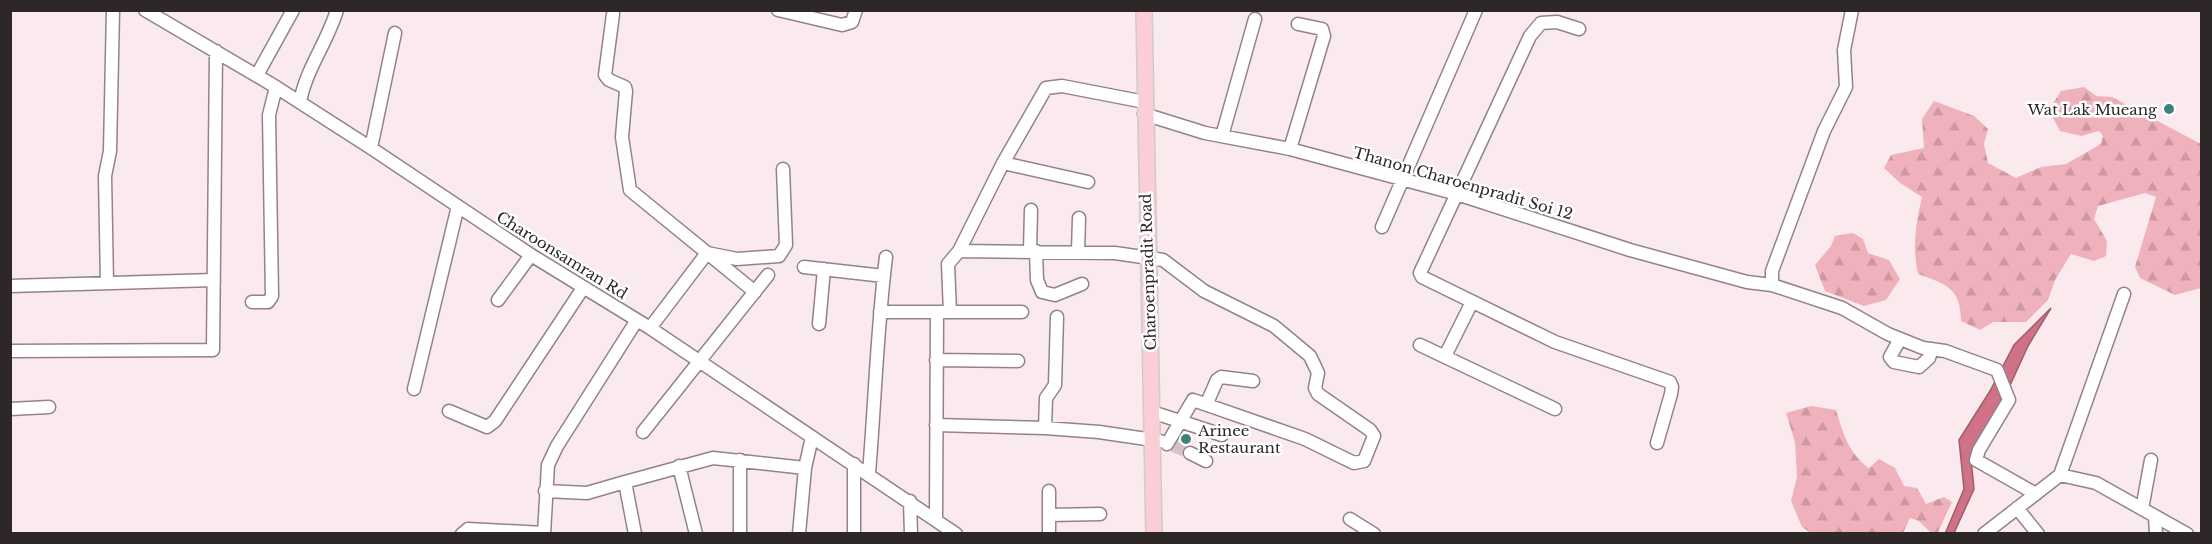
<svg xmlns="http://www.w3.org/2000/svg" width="2212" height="544" font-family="'Libre Baskerville',serif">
<defs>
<pattern id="forest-firs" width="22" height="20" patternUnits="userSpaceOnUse" patternTransform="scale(1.5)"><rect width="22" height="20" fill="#efb1bc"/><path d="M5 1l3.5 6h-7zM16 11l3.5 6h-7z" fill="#cd98a2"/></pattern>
</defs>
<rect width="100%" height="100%" fill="#faeaed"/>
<path fill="url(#forest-firs)" d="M2084 87 2096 96 2112 97 2201 144V288L2175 295 2140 278 2135 267 2156 197 2145 193 2098 206 2094 219 2107 241 2106 256 2094 261 2071 254 2055 280 2048 300 2026 322H1993L1980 330 1961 321C1961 288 1946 284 1918 274 1912 246 1916 224 1922 197L1900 183 1884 168 1891 155 1924 148 1922 119 1934 101 1974 116 1988 129 1984 144 1988 163 2016 178 2041 167 2066 164 2101 144 2103 136 2099 131 2081 136 2060 131 2049 110 2061 91Z
M1853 233 1863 239 1868 253 1889 260 1900 279 1886 300 1864 306 1825 291 1815 265 1831 246 1835 236Z
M1811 406 1836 410C1843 433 1848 453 1869 468L1879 459 1895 468 1904 486 1917 488 1926 504 1944 497 1952 502 1938 532 1931 533 1919 521 1910 518 1903 533H1811L1802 527 1791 501 1797 477 1795 442 1786 413Z"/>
<path fill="#d07287" stroke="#9f5c6a" stroke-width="1.5" d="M2051 308 2028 346 2001 405 1979 437 1971 459 1974 489 1954 533 1945 534 1964 489 1959 440 1990 391 2014 345Z"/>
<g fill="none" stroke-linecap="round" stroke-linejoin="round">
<path stroke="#d1c3c6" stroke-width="12" stroke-dasharray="12 6" stroke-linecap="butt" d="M1173 446 1190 453"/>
<g stroke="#928486" stroke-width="15">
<path id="minor" d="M145 10 276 87 371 148 531 255 650 328 956 534
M778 10 842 25 852 22 856 10
M1852 10 1844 50 1846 87 1824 131 1772 271V285L1842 308 1888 334 1923 348 1945 351 1997 370 2009 400 1979 450 1976 460 2036 494
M613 14 605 75 609 80 625 87 626 91 622 137 630 190 755 292
M1579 29 1557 22 1541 23 1530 36 1420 273 1422 277 1555 342 1670 382 1672 387 1671 394 1657 443
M257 75 293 10
M300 102C306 69 327 43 337 10
M1144 114 1205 133 1290 149 1457 194 1630 250 1747 282 1772 285
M1222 136 1255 19
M371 148 395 33
M1290 149 1324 36 1322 29 1298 24
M1003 163 1088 182
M1382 227 1476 10
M959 251 1003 163 1046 88 1062 86 1145 102
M1030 251 1031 210
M1036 251 1037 280 1042 292 1055 295 1082 284
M1078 252 1079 218
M804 267 884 276
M107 283 105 176 110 151 113 10
M10 286 214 280
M498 300 531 255
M252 302H268L272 296 269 115 276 87
M880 312H1022
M950 312 948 264 959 251 1115 253 1163 260 1204 291 1274 326 1310 356 1318 373 1315 388 1318 394 1370 430 1374 436 1364 461 1354 463 1305 439 1193 400 1167 444
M819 324 824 269
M650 328 707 253 737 259 779 256 786 245 783 169
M1900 339 1890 357 1894 362 1919 367 1929 358 1932 349
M1420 345 1555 409
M10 351 213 350 216 51
M1445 356 1472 302
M936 360 1018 361
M414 389 458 206
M1207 403 1217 380 1221 377 1253 381
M10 409 49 407
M449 411 487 427 495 421 583 288
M1152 412 1222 435
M936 425 1045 428 1099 432 1160 441
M1045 428 1046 398 1055 385 1057 317
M643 432 768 275
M1190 453 1206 461
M740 460V534
M854 464V534
M679 466 696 534
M869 473C875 401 877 329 886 257
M2060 475 2124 294
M2060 475 2096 483 2187 534
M545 491 587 493 625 482
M1049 491V534
M910 501 911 534
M2017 508 2038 534
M2142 509 2151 460
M1049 515 1100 514
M2155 517 2156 534
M936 519 937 312
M1350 519 1374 534
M462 534 468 529 544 533
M544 534 548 465 557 446 637 320
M635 534 625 482 713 458 805 468
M799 534 805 468 812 437
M1984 534 2060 475"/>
</g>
<g stroke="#cdcbcb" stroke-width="18">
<path id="major" d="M1144 10 1154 534"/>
</g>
<use href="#minor" stroke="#fff" stroke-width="12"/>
<use href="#major" stroke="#fbcdd6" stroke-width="15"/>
</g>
<g fill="#3b827b" stroke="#fff" stroke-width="2">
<circle cx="2169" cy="109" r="6"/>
<circle cx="1186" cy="439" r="6"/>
</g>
<g text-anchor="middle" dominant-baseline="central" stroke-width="5" stroke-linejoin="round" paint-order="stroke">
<g font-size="15" fill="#2d2728" stroke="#fff" text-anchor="end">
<text x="2157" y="109">Wat Lak Mueang</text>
<text x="1198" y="430" text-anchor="start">Arinee<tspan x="1198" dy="17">Restaurant</tspan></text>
</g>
<g font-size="15" fill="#2d2728" stroke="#fff">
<text transform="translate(1463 183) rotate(16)">Thanon Charoenpradit Soi 12</text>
<text transform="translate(562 255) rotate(32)">Charoonsamran Rd</text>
<text transform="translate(1148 272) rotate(-92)">Charoenpradit Road</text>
</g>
</g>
<rect width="2212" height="544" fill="none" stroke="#2d2728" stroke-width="24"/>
</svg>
